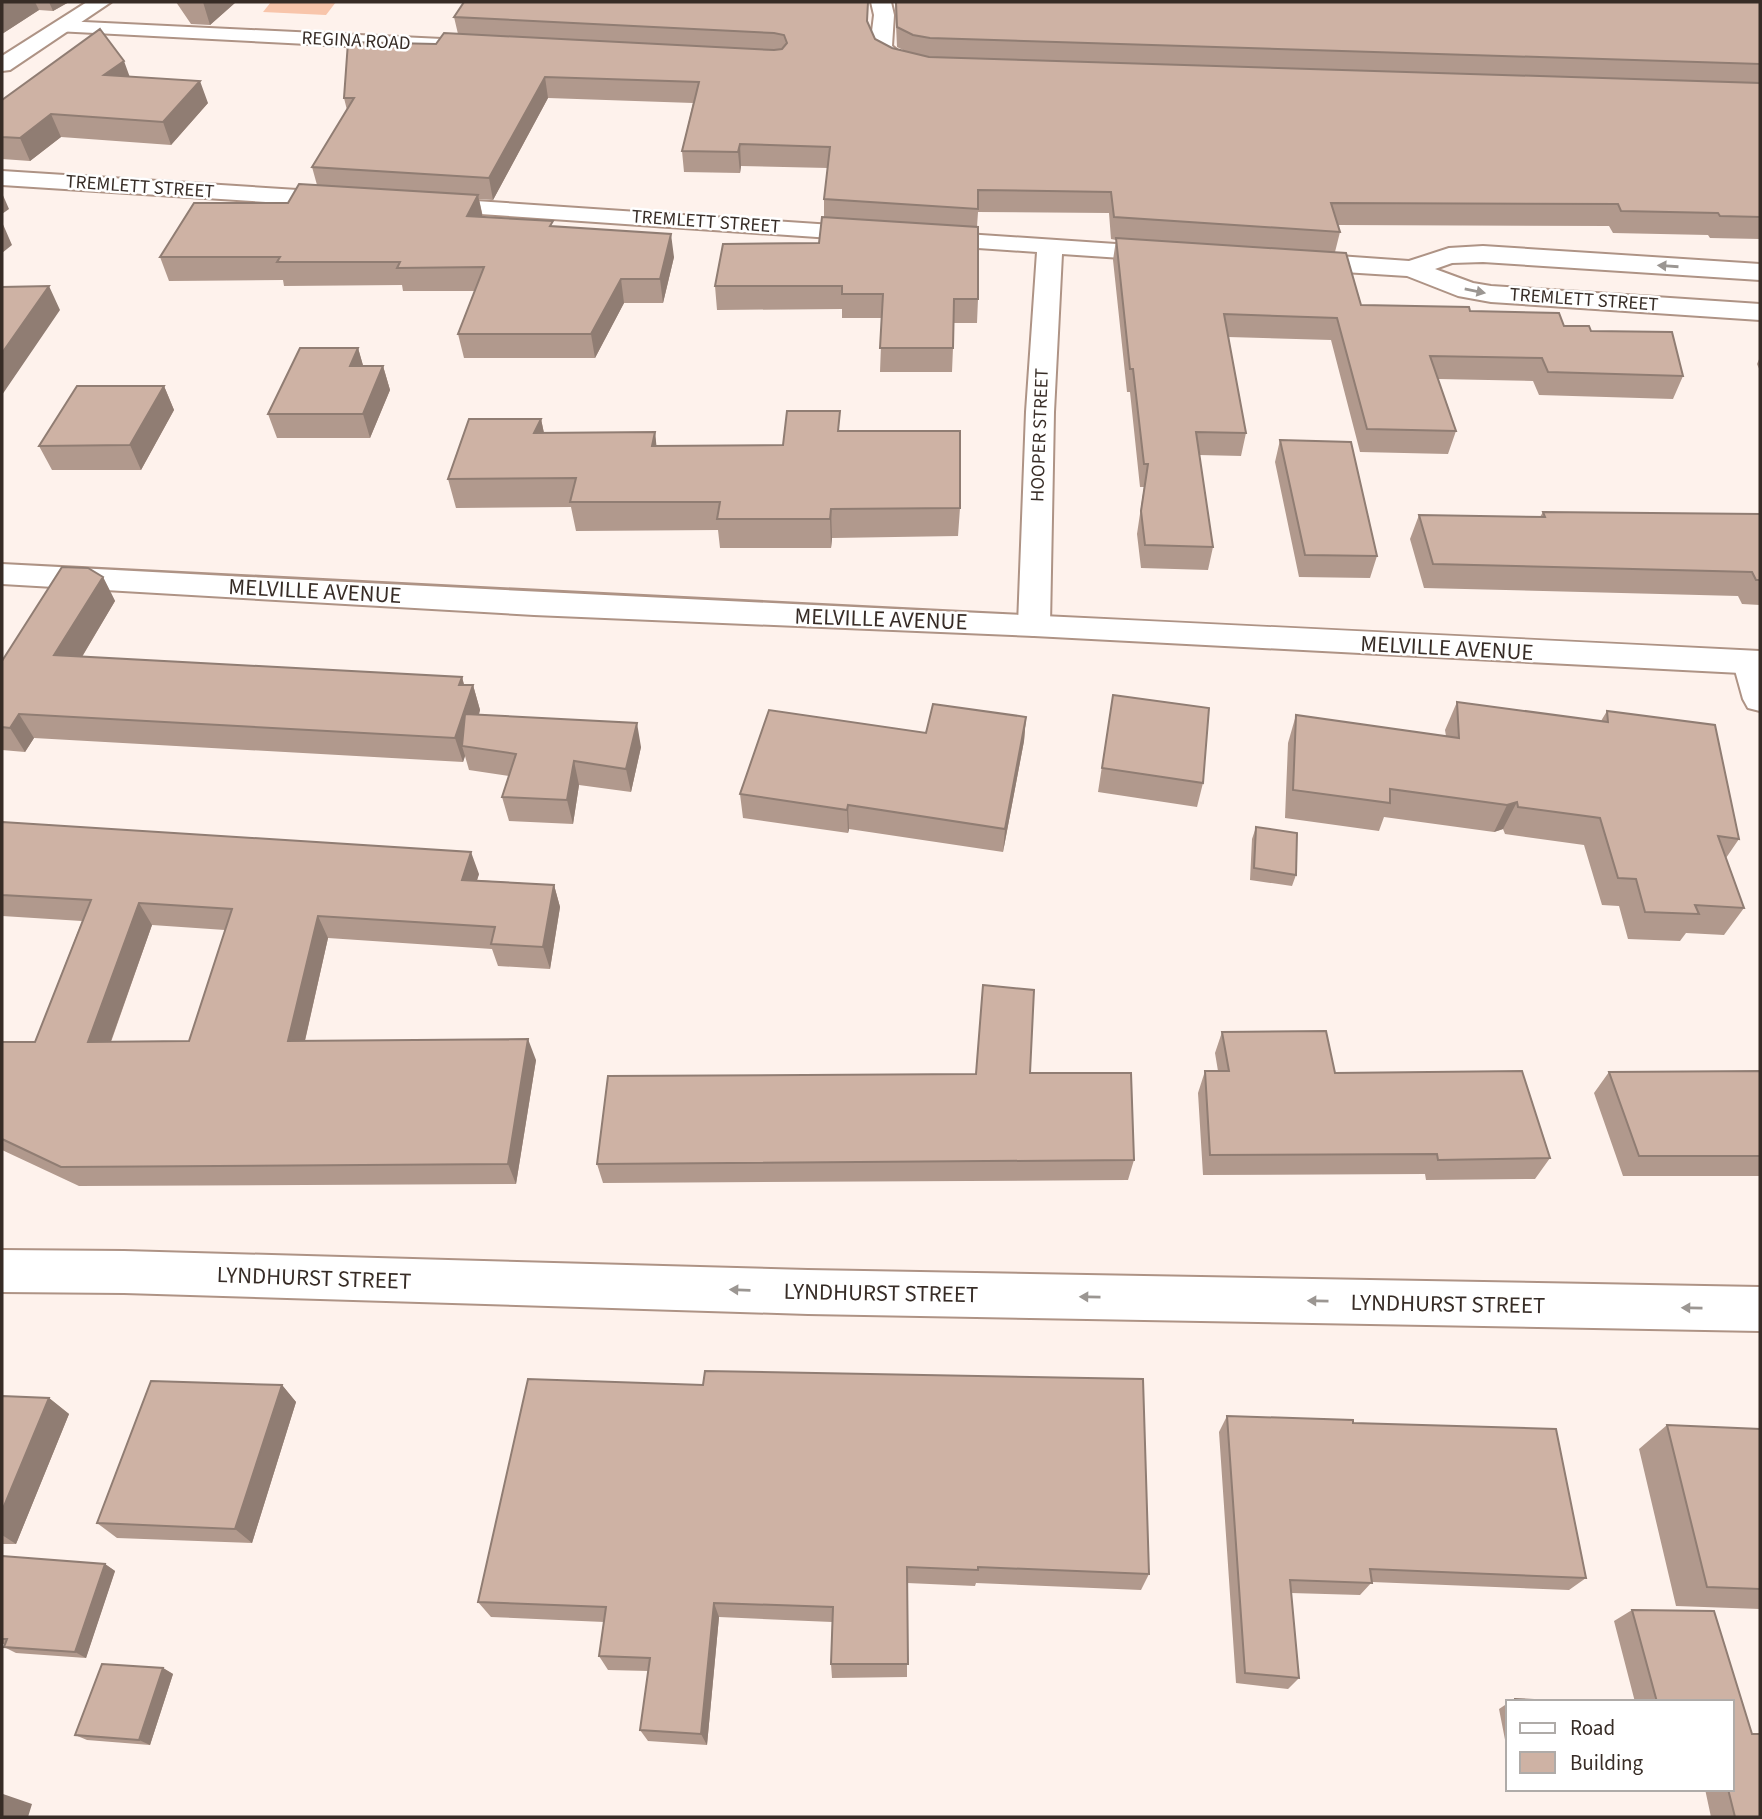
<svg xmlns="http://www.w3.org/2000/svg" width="1762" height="1819" font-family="'Source Sans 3',sans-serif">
<rect width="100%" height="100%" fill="#fef2ec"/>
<path fill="#f8c5ab" d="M271 2H336L326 15 263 12Z"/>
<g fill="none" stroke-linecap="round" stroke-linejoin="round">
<g stroke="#ae9385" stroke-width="4">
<path id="street" d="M871 2H891L894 15 892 46 904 56 928 62 931 67 928 72C907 77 882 65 870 48L874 15Z
M63 21 463 40 471 41 474 46 471 51 463 52 56 31 53 27 56 23Z
M2 171 345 193 354 195 357 200 354 205 345 207 2 185Z
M430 198 1175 248 1179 253 1175 258 1166 261 1062 254 1054 412 1050 625 1046 633 1034 636 1022 633 1018 625 1026 412 1037 252 421 210 418 205 421 200Z
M1483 246 1760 264V280L1483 262 1452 263 1435 269 1473 283 1491 286 1760 304V320L1491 302 1458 296 1407 276 1296 269 1287 266 1283 261 1287 256 1296 253 1409 261 1449 248Z
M1750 651 1760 654V711L1748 708 1743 699 1733 663 1738 655Z
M2 1250 124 1251 808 1270 1760 1287V1331L808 1314 124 1293 2 1292Z"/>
</g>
<g stroke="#ae9385" stroke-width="4">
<path id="secondary" d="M87 2H111L10 70 2 71V56Z
M2 564C588 596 1174 621 1760 651V674L1034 636 534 615 2 584Z"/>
</g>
<use href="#street" fill="#fff" fill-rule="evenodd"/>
<use href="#secondary" fill="#fff" fill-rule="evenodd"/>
</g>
<path fill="#b1998d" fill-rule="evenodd" d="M2 2H69L53 11 39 10 2 34Z
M176 2H236L210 25 191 24Z
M895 2H1760V239L1710 238 1708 235 1613 233 1609 226 1338 225 1340 232 1335 252 1361 305 1470 311 1564 326 1591 331 1683 376 1673 399 1539 395 1533 381 1438 379 1456 431 1448 454 1360 452 1331 340 1228 337 1246 433 1241 456 1199 455 1213 547 1208 570 1141 568 1137 534 1144 487H1140L1130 392H1127L1113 260 1116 240 1111 239 1109 213 978 212 977 227 978 299 977 323H954L952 372H880L882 318H842V309L717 310 715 286 819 243 824 217V199L828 168 741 166 740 173 684 172 682 151 693 103 548 98 493 200 479 199 483 217 553 226 674 257 663 303H624L595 358H464L458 334 475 291H403L402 285 284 286 283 280 169 281 160 257 288 203 317 185 312 167 347 110 344 98 436 44 458 34 454 17 868 23 875 39 892 48 905 51 897 47Z
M130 77 208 103 171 145 61 137 30 161 2 159V100Z
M358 348 363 366H383L390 390 370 438H277L268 414Z
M1760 357V371L1757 364Z
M164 386 174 410 141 470H52L39 446Z
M541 419 544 433 655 432 656 446 783 445 840 431 960 508 958 536 832 538 831 548H720L718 530 576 531 571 507 456 508 448 479Z
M1280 440 1377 556 1370 578 1299 577 1275 462Z
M1543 512 1760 514V605L1742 604 1738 596 1424 588 1410 539 1419 515 1540 517Z
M103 577 115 601 82 657 462 677 464 685H473L480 710 479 715 641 747 631 792 579 785 573 824 509 821 502 797 509 776 469 770 465 756 463 762 34 738 25 752 2 750V661Z
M1113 695 1203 783 1197 807 1098 792Z
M1457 702 1601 721 1607 711 1739 839 1726 858 1744 908 1724 935 1686 933 1680 941 1628 939 1619 906 1602 905 1584 845 1505 834 1503 829 1494 832 1384 817 1379 831 1285 818 1288 743 1296 715 1446 736 1445 730Z
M1026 717 1024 741 1003 852 849 829 848 833 743 818 740 794 926 733Z
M2 822 479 874 477 880 554 885 560 907 550 969 498 966 492 949 328 938 305 1041 536 1060 516 1184 79 1186 2 1150V1042H35L82 921 2 916ZM152 925 225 930 189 1041 111 1042Z
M1256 827 1296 875 1292 886 1250 880 1252 839Z
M1222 1032 1335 1073 1550 1158 1535 1179 1426 1180 1425 1174 1203 1175 1198 1093 1205 1071H1218L1215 1053Z
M1760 1071V1176H1623L1594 1093 1609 1072Z
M1030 1073 1134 1160 1128 1180 603 1183 597 1164Z
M528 1379 1149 1574 1141 1590 976 1583 975 1586 907 1583V1677L832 1678 831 1664 832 1622 719 1617 707 1745 648 1741 640 1730 649 1671 608 1670 599 1656 604 1622 491 1617 478 1602Z
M282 1385 296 1402 252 1543 117 1538 97 1523Z
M2 1396 49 1398 69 1414 16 1544H2Z
M1227 1416 1353 1423 1586 1578 1569 1590 1372 1582 1360 1595 1291 1593 1299 1678 1288 1689 1236 1683 1219 1432Z
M1667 1425 1760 1429V1609L1676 1606 1639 1449Z
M2 1556 105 1564 115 1571 86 1658 16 1653 4 1647 5 1644H2Z
M1632 1610 1714 1611 1752 1734H1760V1817H1711L1705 1789H1732V1702H1635L1614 1621Z
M163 1668 173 1674 150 1745 87 1740 75 1735Z
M1508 1703V1755L1499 1709Z"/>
<path fill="#907d73" d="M2 2H35L39 10 2 34Z
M49 2H69L53 11Z
M203 2H236L210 25Z
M124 61 132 83 104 75Z
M545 77 548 98 493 200 489 178Z
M200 81 208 103 171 145 163 122Z
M51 114 61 137 30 161 20 138Z
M740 144 741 166 740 173 738 152Z
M2 193 9 209 2 214Z
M478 195 483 219 467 216Z
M2 222 12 245 2 253Z
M671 234 674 257 663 303 660 279Z
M621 279 624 303 595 358 591 334Z
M49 286 60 310 2 395V353Z
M358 348 365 372 350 366Z
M383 366 390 390 370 438 363 414Z
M164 386 174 410 141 470 130 445Z
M541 419 547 448 534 433Z
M655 432 658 460 652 446Z
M831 509 832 538 831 548 830 519Z
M103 577 115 601 68 680 54 655Z
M462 677 468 700 473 685 480 710 468 747 462 746 465 756 463 762 455 738 459 685Z
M19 714 34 738 25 752 10 728Z
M1026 717 1024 741 1003 852 1005 829Z
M637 723 641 747 631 792 626 769Z
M574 761 579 785 573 824 567 800Z
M1517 802 1503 829 1494 832 1507 805Z
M848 805 849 829 848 833 847 810Z
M471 852 479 874 470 902 462 880Z
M554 885 560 907 550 969 543 947Z
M139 903 152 925 103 1063 88 1042Z
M318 916 328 938 300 1062 288 1041Z
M528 1039 536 1060 516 1184 508 1164Z
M282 1385 296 1402 252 1543 235 1529Z
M49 1398 69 1414 16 1544 2 1535V1511Z
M105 1564 115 1571 86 1658 75 1652Z
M714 1603 719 1617 707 1745 701 1734Z
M163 1668 173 1674 150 1745 139 1740Z
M3 1794 32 1804 28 1817H2V1797Z"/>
<path fill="#ceb2a4" stroke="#907d73" stroke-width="2" fill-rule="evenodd" d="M464 2H868L867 21 875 39 892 48 929 57 1760 83V217L1720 216 1718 213 1621 211 1618 204 1331 203 1340 232 1114 217 1111 192 978 190V209L824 199 830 147 740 144 738 152 682 151 699 82 545 77 489 178 312 167 354 98H344L348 42 436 44 444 33 774 50 782 49 787 43 784 35 774 33 454 17Z
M896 2H1760V64L930 38 913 35 897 27Z
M100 29 124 61 104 75 200 81 163 122 51 114 20 138 2 137V100Z
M299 184 478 195 467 216 553 221 550 226 671 234 660 279H621L591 334H458L484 267 397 268 400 262H277L280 257H160L194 203H288Z
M822 217 978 227V299H954L953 348H880L883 294H842V286H715L723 244 819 243Z
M1116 238 1346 253 1361 305 1469 307 1470 311 1559 313 1564 326H1589L1591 331 1672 332 1683 376 1548 372 1542 358 1430 356 1456 431 1367 429 1337 318 1224 314 1246 433 1196 432 1213 547 1145 545 1141 511 1148 464H1144L1133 369H1130Z
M49 286 2 353V287Z
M300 348H358L350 366H383L363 414H268Z
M77 386H164L130 445 39 446Z
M787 411H840L838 431H960V508L831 509 830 519H717L720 502H570L576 478 448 479 469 419H541L534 433 655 432 652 446 783 445Z
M1280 440 1351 442 1377 556 1305 555Z
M1543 512 1760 514V580H1756L1752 572 1433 564 1419 515 1545 517Z
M62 567 88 568 103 577 54 655 462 677 459 685H473L455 738 19 714 10 728 2 727V661Z
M1113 695 1209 708 1203 783 1102 768Z
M1457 702 1608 722 1607 711 1715 725 1739 839 1718 836 1744 908 1695 905 1699 914 1645 912 1636 879 1618 878 1600 818 1518 807 1517 802 1507 805 1390 789V803L1293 790 1296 715 1459 738Z
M933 704 1026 717 1005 829 848 805 847 810 740 794 769 710 926 733Z
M465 714 637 723 626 769 574 761 567 800 502 797 516 754 462 746Z
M2 822 471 852 462 880 554 885 543 947 491 944 495 927 318 916 288 1041 528 1039 508 1164 61 1167 2 1139V1042H35L91 900 2 895ZM139 903 232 909 189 1041 88 1042Z
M1256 827 1297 833 1296 875 1254 868Z
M983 985 1034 990 1030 1073H1131L1134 1160 597 1164 608 1076 976 1074Z
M1326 1031 1335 1073 1522 1071 1550 1158 1438 1160 1437 1154 1210 1155 1205 1071H1229L1222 1032Z
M1760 1071V1156H1639L1609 1072Z
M705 1371 1143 1379 1149 1574 978 1567V1570L907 1567 908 1664H831L833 1607 714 1603 701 1734 640 1730 650 1658 599 1656 606 1607 478 1602 528 1379 703 1385Z
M151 1381 282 1385 235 1529 97 1523Z
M2 1396 49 1398 2 1511Z
M1227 1416 1353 1420V1423L1556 1429 1586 1578 1370 1569 1372 1583 1290 1580 1299 1678 1245 1673Z
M1667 1425 1760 1429V1589L1707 1587Z
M2 1556 105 1564 75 1652 4 1647 7 1639H2Z
M1632 1610 1714 1611 1752 1734H1760V1817H1735L1728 1789H1732V1702H1657Z
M102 1664 163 1668 139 1740 75 1735Z
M1515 1699 1575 1702H1515Z"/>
<defs><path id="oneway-solid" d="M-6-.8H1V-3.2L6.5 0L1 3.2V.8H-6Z" transform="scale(1.75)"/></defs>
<g fill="#9b9692">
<use href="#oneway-solid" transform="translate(1668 266) rotate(-176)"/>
<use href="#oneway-solid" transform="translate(1475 291) rotate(11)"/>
<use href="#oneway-solid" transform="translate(740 1290) rotate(-178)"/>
<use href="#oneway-solid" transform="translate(1090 1297) rotate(-179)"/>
<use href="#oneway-solid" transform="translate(1318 1301) rotate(-179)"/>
<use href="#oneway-solid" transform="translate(1692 1308) rotate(-179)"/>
</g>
<g text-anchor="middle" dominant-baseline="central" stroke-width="5" stroke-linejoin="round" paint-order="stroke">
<g font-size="19" fill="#372c26" stroke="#fff">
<text transform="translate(356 41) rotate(3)">REGINA ROAD</text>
<text transform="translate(140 187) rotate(4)">TREMLETT STREET</text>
<text transform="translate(706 222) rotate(4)">TREMLETT STREET</text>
<text transform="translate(1584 300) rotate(4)">TREMLETT STREET</text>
<text transform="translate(1040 435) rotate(-88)">HOOPER STREET</text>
</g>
<g font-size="23" fill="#372c26" stroke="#fff">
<text transform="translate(315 591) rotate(3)">MELVILLE AVENUE</text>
<text transform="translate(881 619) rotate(2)">MELVILLE AVENUE</text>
<text transform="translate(1447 648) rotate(3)">MELVILLE AVENUE</text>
<text transform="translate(314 1278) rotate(2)">LYNDHURST STREET</text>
<text transform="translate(881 1293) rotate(1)">LYNDHURST STREET</text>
<text transform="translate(1448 1304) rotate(1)">LYNDHURST STREET</text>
</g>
</g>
<rect width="1762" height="1819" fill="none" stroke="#372c26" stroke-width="7"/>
<rect x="1506" y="1700" width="228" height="91" fill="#ffffff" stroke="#afaba8" stroke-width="2"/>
<rect x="1520" y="1723" width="35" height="10" fill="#ffffff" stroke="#afaba8" stroke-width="2"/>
<text x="1570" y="1735" font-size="21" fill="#372c26">Road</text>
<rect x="1520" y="1752" width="35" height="21" fill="#ceb2a4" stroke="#afaba8" stroke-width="2"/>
<text x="1570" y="1770" font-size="21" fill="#372c26">Building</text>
</svg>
